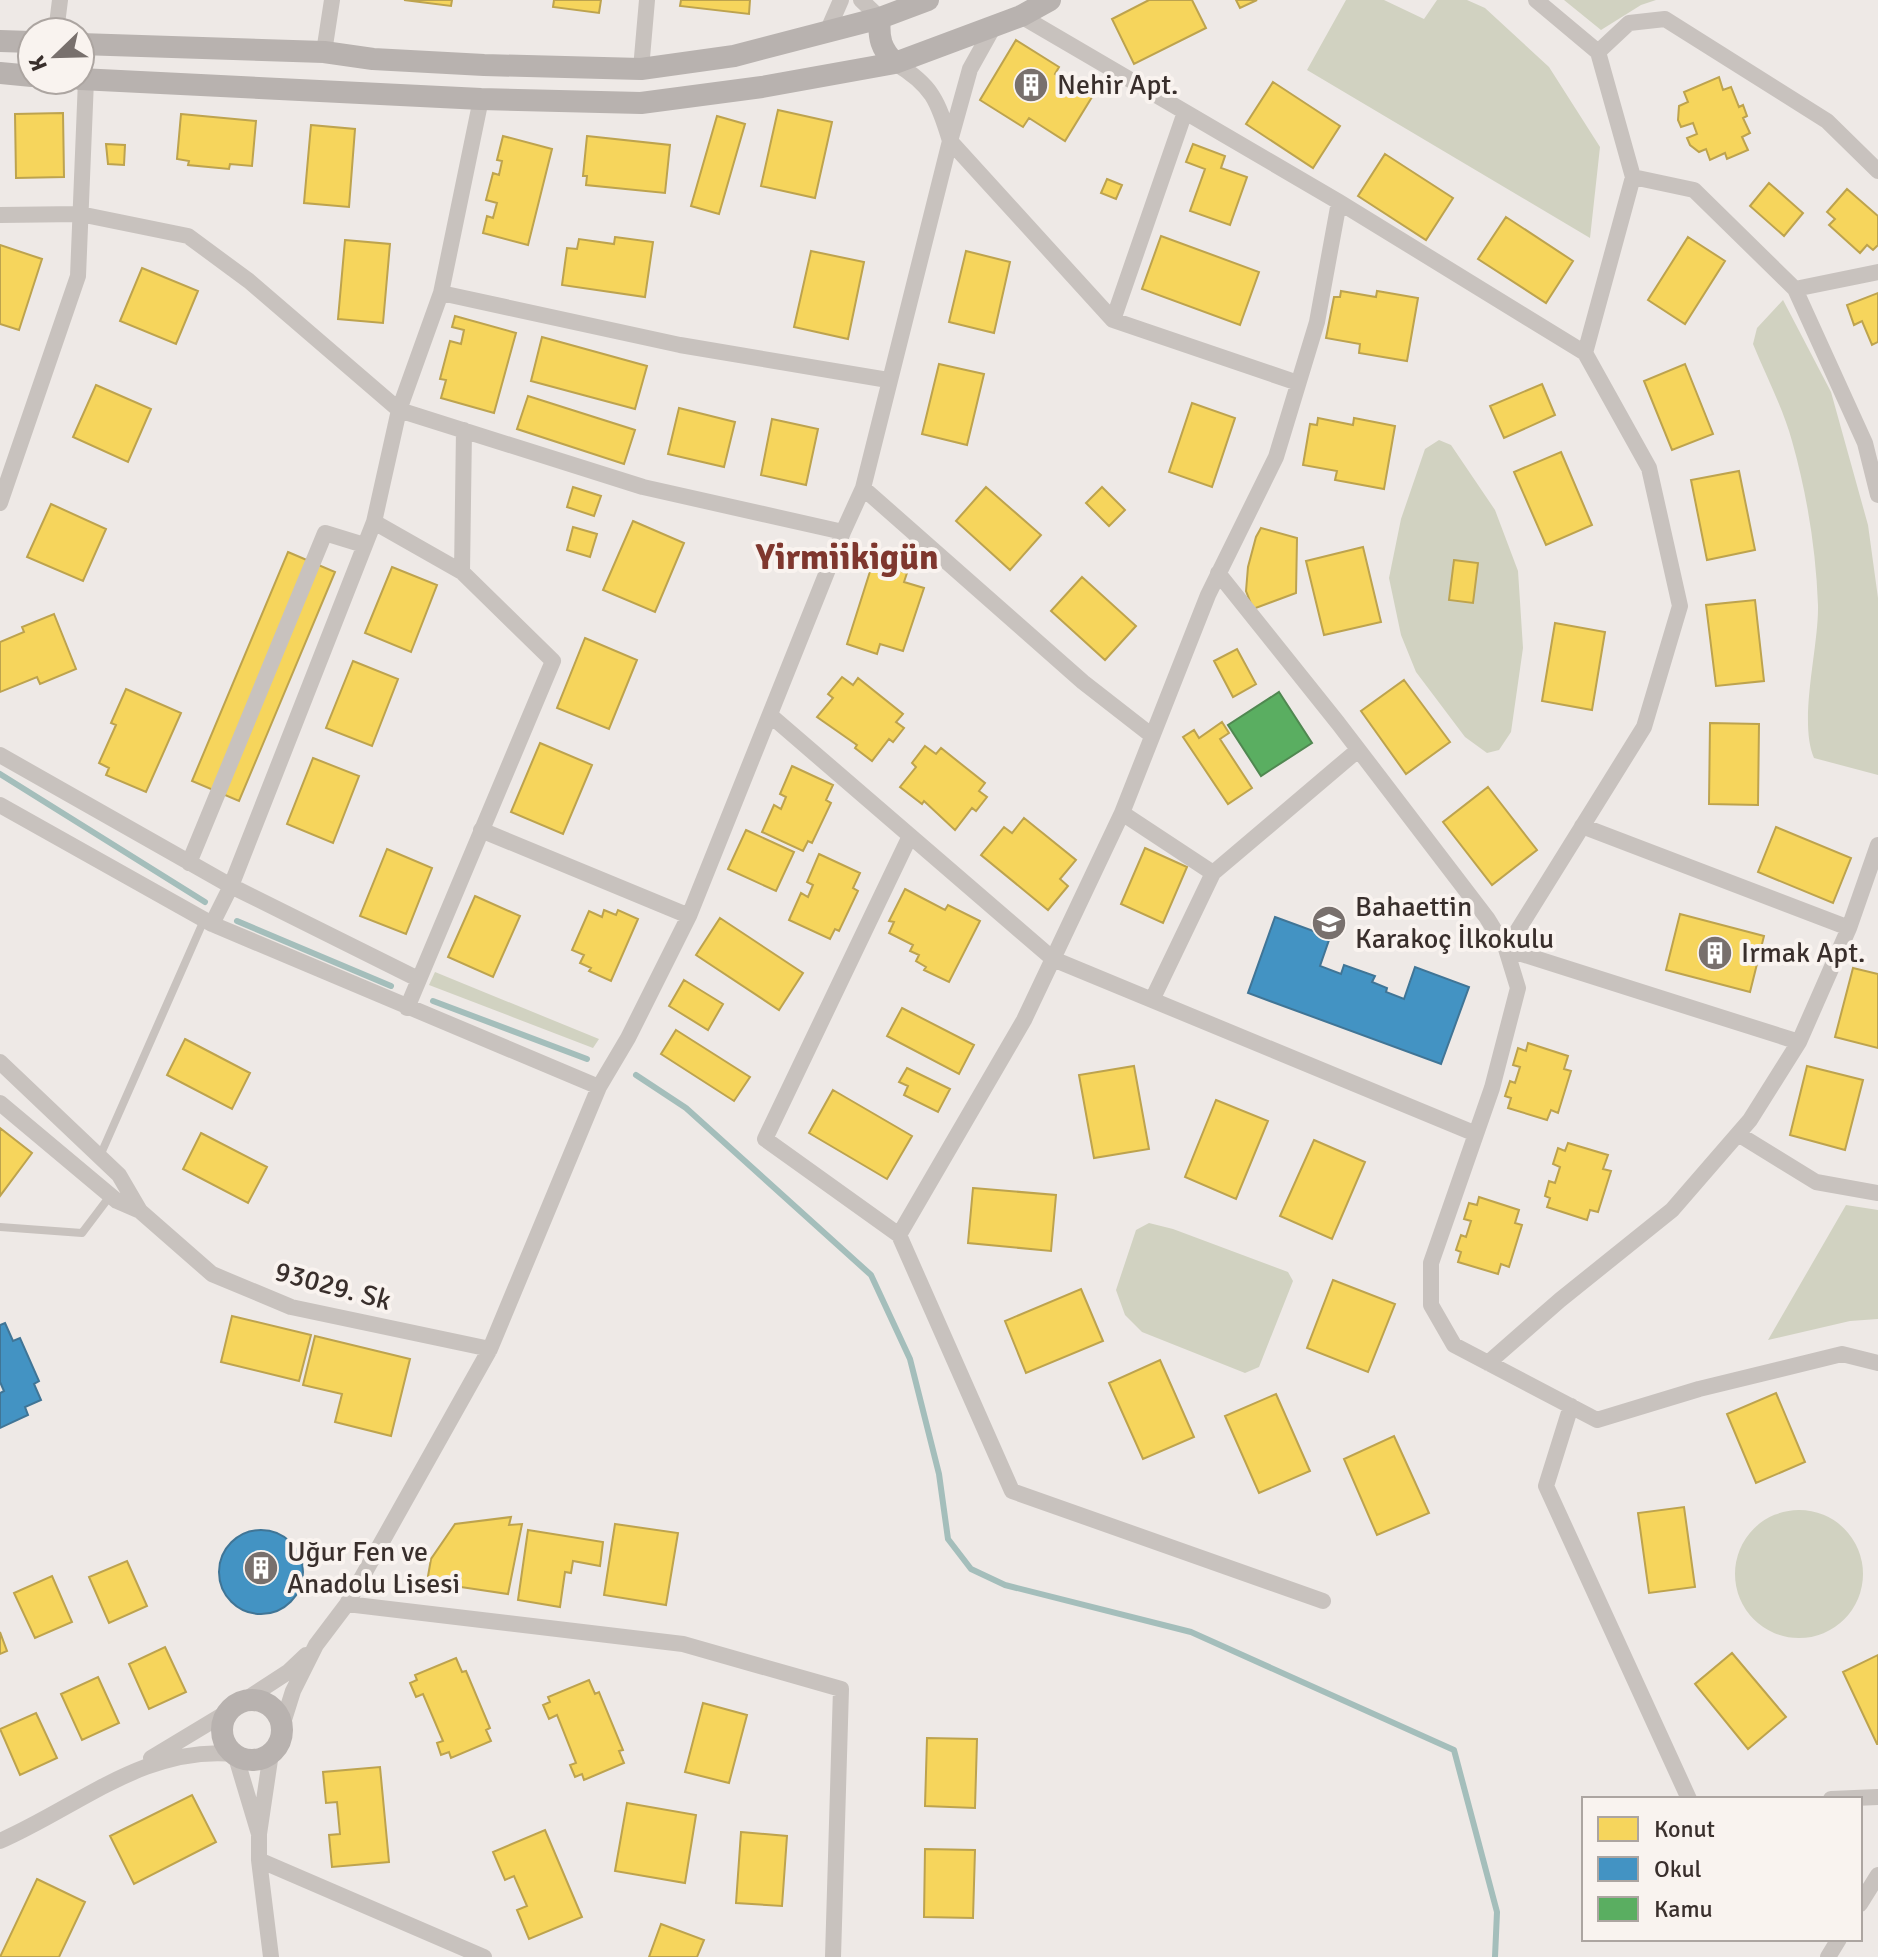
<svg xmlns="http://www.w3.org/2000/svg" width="1878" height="1957" font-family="Signika,sans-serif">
<rect width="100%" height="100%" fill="#eee9e6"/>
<path fill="#d1d2c1" d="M1346 0H1384L1424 19 1437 0H1467L1485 8 1549 67 1600 147 1590 238 1307 70Z
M1564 0H1656L1641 5 1601 30Z
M1783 300 1831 392 1868 525 1878 598V775L1814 758C1798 721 1819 647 1818 605 1816 550 1807 494 1792 441 1783 408 1766 376 1753 344L1757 328Z
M1439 440 1451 445 1495 510 1518 571 1523 648 1511 732 1499 750 1487 753 1465 737 1416 672 1401 635 1389 578 1401 519 1425 449Z
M435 972 599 1039 593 1048 429 985Z
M1846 1205 1878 1210V1319L1850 1321 1768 1340Z
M1149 1223 1173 1229 1288 1272 1293 1281 1259 1367 1245 1373 1142 1332 1125 1315 1116 1290 1136 1230Z
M1735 1574a64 64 0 1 1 128 0a64 64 0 1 1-128 0Z"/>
<path fill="#f6d55c" stroke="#bda34e" stroke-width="2" d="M404 0H452L451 6Z
M554 0H601L599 13 553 7Z
M681 0H750L749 14 680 6Z
M1149 0H1192L1206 28 1134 64 1112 19Z
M1236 0H1257L1240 8Z
M1016 40 1059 67 1055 74 1092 97 1065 141 1029 118 1023 127 980 100Z
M1719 77 1723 90 1731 87 1739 107 1743 105 1747 116 1743 118 1750 133 1742 137 1748 150 1727 159 1725 153 1710 160 1706 149 1699 152 1690 145 1687 138 1697 134 1693 123 1681 127 1678 120 1679 106 1688 102 1684 92Z
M1273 82 1340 126 1313 168 1246 124Z
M778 110 832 122 815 198 761 186Z
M63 113 64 177 16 178 15 114Z
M181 114 256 121 252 166 230 164 229 169 188 165 189 161 177 159Z
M717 116 745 124 719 214 691 206Z
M311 125 355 129 349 207 304 203Z
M503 136 552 149 528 245 483 233 487 216 493 218 497 203 486 200 493 173 499 175 502 161 497 160Z
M587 136 670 145 665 193 586 185 587 176H583Z
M106 144 125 145 124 165 108 164Z
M1193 144 1225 156 1221 168 1247 177 1230 225 1190 211 1205 169 1186 162Z
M1385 154 1453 198 1426 240 1358 196Z
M1107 179 1122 185 1116 199 1101 193Z
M1769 183 1803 213 1784 236 1750 206Z
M1847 189 1878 216V245L1873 250 1867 245 1860 253 1829 225 1835 219 1827 212Z
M1506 217 1573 261 1546 303 1478 259Z
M1161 236 1259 272 1240 325 1142 289Z
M615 237 653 242 645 297 562 285 567 248 577 249 579 239 614 244Z
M1688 237 1725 261 1685 324 1648 300Z
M345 240 390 244 383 323 338 319Z
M0 245 42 259 19 330 0 324Z
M811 251 864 262 848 339 794 327Z
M966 251 1010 262 994 333 949 322Z
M142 268 198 291 176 344 120 321Z
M1341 291 1376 297 1377 291 1418 298 1407 361 1359 353 1360 344 1326 338 1334 297H1340Z
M1878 293V342L1872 345 1862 321 1854 325 1847 305Z
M455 316 516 333 494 413 441 398 446 380 440 379 450 341 461 344 464 330 452 327Z
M542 337 647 366 635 409 531 381Z
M939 364 984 374 967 445 922 434Z
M1685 364 1713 434 1672 450 1644 381Z
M1542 384 1555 415 1504 438 1490 406Z
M96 385 151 409 128 462 73 437Z
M528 396 635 430 624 464 517 429Z
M1192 403 1235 418 1212 487 1169 472Z
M679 408 735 422 724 467 668 454Z
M1318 418 1353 425 1354 418 1395 426 1384 489 1335 480 1337 471 1303 465 1310 424 1317 425Z
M772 419 818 429 806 485 761 475Z
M1561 452 1592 525 1546 545 1514 472Z
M1739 471 1755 550 1707 560 1691 480Z
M573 487 601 496 594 516 567 507Z
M986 487 1041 535 1010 570 956 521Z
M1102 487 1125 510 1109 526 1086 503Z
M51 504 106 529 83 581 27 557Z
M633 521 684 543 655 612 603 590Z
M573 527 597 534 590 557 567 550Z
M1261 528 1297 538 1296 593 1253 609 1246 591 1248 567 1256 537Z
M1363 547 1381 622 1324 635 1306 561Z
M288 552 335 572 239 801 192 781Z
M1454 560 1478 563 1473 603 1449 600Z
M873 562 907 573 904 582 924 588 903 651 880 644 877 654 847 644Z
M392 567 437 585 411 652 365 633Z
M1082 577 1136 626 1105 660 1051 611Z
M1755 600 1764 681 1716 686 1706 605Z
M54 614 76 669 40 684 37 677 0 692V642L24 632 22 627Z
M1555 623 1605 632 1592 710 1542 701Z
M585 638 637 660 609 729 557 708Z
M1237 649 1256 684 1233 697 1214 661Z
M353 661 398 679 372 746 326 728Z
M842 677 853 685 858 678 903 714 896 722 904 728 893 742 889 739 872 761 855 748 857 745 817 717 833 698 828 694Z
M1404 680 1450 742 1406 774 1361 711Z
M126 689 181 713 146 792 106 775 109 768 99 763 116 725 111 723Z
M1222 722 1229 733 1220 739 1252 788 1228 804 1183 737 1194 730 1199 738Z
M1710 723 1759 724 1758 805 1709 804Z
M540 743 592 765 563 834 511 812Z
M925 746 936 754 941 748 985 783 979 791 987 797 976 811 972 808 955 830 924 801 922 804 900 787 916 767 912 763Z
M313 758 359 776 333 843 287 824Z
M792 766 833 785 826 800 831 803 812 843 808 841 803 851 762 832 774 805 781 809 786 797 780 794Z
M1488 787 1537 850 1492 885 1443 822Z
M1024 818 1076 860 1060 879 1068 886 1048 910 981 855 1004 827 1012 833Z
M1776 827 1851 858 1833 903 1758 872Z
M746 830 794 852 776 891 728 869Z
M1145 848 1187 867 1163 923 1121 904Z
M387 849 432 868 406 934 360 916Z
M819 854 860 873 853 888 858 891 839 931 835 929 830 939 789 920 801 893 808 897 813 885 807 882Z
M905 889 945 910 948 905 980 921 949 982 924 970 926 967 916 961 919 955 910 951 913 945 889 933 894 922 889 921Z
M475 896 520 916 493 977 448 957Z
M604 910 616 915 618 910 638 919 611 981 589 971 591 968 580 963 584 955 572 950 589 911 602 917Z
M1680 914 1764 936 1750 992 1666 970Z
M720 918 803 973 779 1010 696 955Z
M1853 968 1878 974V1048L1835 1037Z
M684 980 723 1004 708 1030 669 1006Z
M902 1008 974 1045 959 1074 887 1036Z
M676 1030 750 1077 734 1101 661 1054Z
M185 1039 250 1073 232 1109 167 1075Z
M1528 1043 1568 1056 1564 1069 1571 1071 1558 1113 1551 1110 1547 1120 1508 1108 1511 1098 1505 1096 1510 1081 1515 1083 1520 1067 1513 1065 1518 1048 1526 1051Z
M1134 1066 1149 1149 1094 1158 1079 1075Z
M1807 1066 1863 1080 1845 1150 1790 1135Z
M907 1068 950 1089 938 1112 904 1095 908 1086 899 1082Z
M833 1090 912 1136 887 1179 809 1133Z
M1216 1100 1268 1121 1236 1199 1185 1177Z
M0 1128 32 1153 0 1196Z
M201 1133 267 1167 248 1203 183 1169Z
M1314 1140 1365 1162 1332 1239 1280 1216Z
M1568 1143 1608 1155 1603 1169 1611 1171 1598 1212 1590 1210 1587 1220 1547 1207 1550 1198 1545 1196 1549 1181 1555 1183 1560 1167 1553 1164 1558 1148 1565 1151Z
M973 1188 1056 1195 1051 1251 968 1243Z
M1479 1197 1519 1210 1515 1223 1522 1225 1509 1267 1501 1264 1498 1274 1458 1262 1461 1252 1456 1250 1461 1235 1466 1237 1471 1221 1464 1219 1469 1203 1477 1205Z
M1333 1280 1395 1304 1368 1372 1307 1348Z
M1081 1289 1103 1341 1026 1373 1005 1321Z
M232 1316 311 1335 299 1381 221 1362Z
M315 1336 410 1359 391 1436 335 1422 342 1394 303 1385Z
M1160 1360 1194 1437 1143 1459 1109 1383Z
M1776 1393 1805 1462 1756 1483 1727 1414Z
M1276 1394 1310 1471 1259 1493 1225 1416Z
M1394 1436 1429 1513 1377 1535 1344 1459Z
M1684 1507 1695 1587 1649 1593 1638 1513Z
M511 1517 509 1525 522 1524 508 1594 427 1582 431 1559 455 1524Z
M615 1524 678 1533 666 1605 604 1595Z
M528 1530 603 1542 600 1566 573 1561 571 1573 565 1572 560 1607 518 1600Z
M127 1561 147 1606 109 1623 89 1577Z
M52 1576 72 1622 35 1638 14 1593Z
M0 1632 7 1651 0 1654Z
M165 1647 186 1692 149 1709 129 1664Z
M1732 1653 1786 1717 1748 1749 1695 1684Z
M1878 1655V1744H1877L1843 1672Z
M456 1658 462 1672 466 1671 490 1728 486 1730 491 1741 451 1758 449 1752 441 1755 437 1743 443 1741 423 1694 416 1697 410 1683 417 1680 415 1675Z
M98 1677 119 1723 82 1740 61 1694Z
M589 1680 595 1694 599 1692 623 1750 619 1751 624 1763 584 1780 582 1774 575 1777 570 1765 576 1763 557 1715 549 1719 543 1705 550 1702 548 1697Z
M703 1703 747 1715 729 1783 685 1772Z
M36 1713 57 1758 20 1775 0 1729Z
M927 1738 977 1739 975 1808 925 1806Z
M380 1767 389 1862 332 1867 329 1835 340 1834 337 1802 326 1803 323 1772Z
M192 1795 216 1842 134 1884 110 1836Z
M627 1803 696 1815 685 1883 615 1871Z
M545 1830 582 1917 529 1939 517 1910 527 1906 514 1876 505 1880 493 1852Z
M741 1832 787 1836 782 1906 736 1903Z
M925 1849 975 1850 973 1918 924 1917Z
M37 1879 85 1902 59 1957H0Z
M661 1924 704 1940 697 1957H649Z"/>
<path fill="#4393c3" stroke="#407596" stroke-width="2" d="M1275 917 1330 937 1320 966 1341 974 1344 965 1375 976 1372 982 1387 988 1386 992 1404 999 1415 967 1469 987 1441 1064 1248 993Z
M5 1323 13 1341 20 1338 39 1381 34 1384 41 1400 25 1407 28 1415 0 1428V1393L4 1391 0 1382V1325Z
M219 1572a42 42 0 1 1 84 0a42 42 0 1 1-84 0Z"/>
<path fill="#5aae61" stroke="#508851" stroke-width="2" d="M1279 692 1312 743 1261 776 1228 725Z"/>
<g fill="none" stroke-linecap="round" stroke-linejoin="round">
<path stroke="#a4bebb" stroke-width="6" d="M0 774 205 902
M237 921 391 986
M433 1001 587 1059
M636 1075 686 1108 871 1275 910 1359 939 1474 948 1539 971 1569 1005 1585 1191 1632 1454 1750 1497 1912 1495 1957"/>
<path stroke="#c8c2be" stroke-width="8" d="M100 1156 204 920
M0 1227 82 1233 110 1196"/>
<path stroke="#c8c2be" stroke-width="16" d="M861 0 880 18
M1536 0 1598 52 1633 177 1585 353
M1021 16 1339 202 1585 353 1649 468 1680 606 1644 727 1506 949 1799 1042 1849 928 1878 845
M994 26 970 69 950 141 1113 320 1298 383
M56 32 60 0
M827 32 841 0
M324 52 332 0
M1598 52 1629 23 1665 19 1827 121 1878 171
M641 69 647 0
M1633 177 1694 190 1795 289 1865 443 1878 495
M0 215 80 214 188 236 249 281 399 410 643 487 843 532
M1795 289 1878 272
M441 293 680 345 888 380
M1113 320 1185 112
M863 488 1083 682 1151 735
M0 503 78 276 86 80
M374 522 462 572 553 661 407 1008
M462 572 464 430
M1218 573 1338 723 1487 918 1506 949 1518 988 1492 1088 1431 1263V1305L1454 1345 1597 1420 1699 1389 1842 1354 1878 1363
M770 715 1053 959 1476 1134
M0 755 231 886 418 979
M0 805 212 924 231 886 374 522 399 410 441 293 481 99
M1122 813 1213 873
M1582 826 1849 928
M481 830 689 916
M910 836 765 1139 899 1235 1012 1491 1323 1601
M189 863 325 533 364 545
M212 924 599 1087
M1152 1000 1213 873 1358 750
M0 1062 119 1175 140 1211 212 1274 291 1307 490 1349
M0 1103 117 1201 140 1211
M1738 1134 1816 1182 1878 1193
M899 1235 1024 1020 1122 813 1208 595 1276 457 1317 322 1339 202
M1488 1363 1560 1300 1672 1210 1750 1120 1799 1042
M1571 1406 1546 1486 1689 1799
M347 1604 683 1644 841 1689 833 1957
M245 1700 288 1672 306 1655
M282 1726 293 1691 316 1645 347 1604 490 1349 599 1087 628 1038 689 916 843 532 863 488 950 141C938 101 932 85 895 63
M151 1758 229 1711
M1831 1799 1878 1797
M0 1841C78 1807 145 1745 235 1754L259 1834
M259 1860 484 1957
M1860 1904 1878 1875
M271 1957 259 1860V1834L271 1753
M1828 1957 1839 1939"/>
<path stroke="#b8b2af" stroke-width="22" d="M880 18C878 38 881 49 895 63
M0 41 32 42
M80 44 324 52 373 59 484 65 641 69 734 56 880 18 928 0
M0 73 32 76
M80 79 481 99 641 103 762 87 895 63 1021 16 1050 0
M222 1730a30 30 0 1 1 60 0a30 30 0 1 1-60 0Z"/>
</g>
<defs>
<g id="building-disc" transform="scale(1.8)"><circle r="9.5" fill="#78706d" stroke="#f9f3ef"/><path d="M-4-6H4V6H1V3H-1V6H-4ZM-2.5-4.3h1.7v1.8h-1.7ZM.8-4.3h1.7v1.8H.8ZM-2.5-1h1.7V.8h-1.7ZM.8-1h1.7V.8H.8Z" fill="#fff"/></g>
<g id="school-disc" transform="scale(1.8)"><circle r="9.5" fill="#78706d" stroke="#f9f3ef"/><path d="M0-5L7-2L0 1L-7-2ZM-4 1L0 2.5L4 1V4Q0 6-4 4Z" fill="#fff"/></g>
</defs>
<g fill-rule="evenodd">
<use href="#building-disc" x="1031" y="85"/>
<use href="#school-disc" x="1329" y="923"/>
<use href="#building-disc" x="1715" y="953"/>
<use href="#building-disc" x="261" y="1568"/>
</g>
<g text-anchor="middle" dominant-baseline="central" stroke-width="8" stroke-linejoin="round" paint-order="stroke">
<g font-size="28" fill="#392f2c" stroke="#f9f3ef" text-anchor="start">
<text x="1057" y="85">Nehir Apt.</text>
<text x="1355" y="907">Bahaettin<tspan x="1355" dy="32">Karakoç İlkokulu</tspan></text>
<text x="1741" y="953">Irmak Apt.</text>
<text x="287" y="1552">Uğur Fen ve<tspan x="287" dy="32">Anadolu Lisesi</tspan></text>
</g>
<g font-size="28" fill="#392f2c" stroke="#f9f3ef">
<text transform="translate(333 1286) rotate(15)">93029. Sk</text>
</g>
<g font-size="36" font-weight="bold" fill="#7f372e" stroke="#f9f3ef">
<text x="847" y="557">Yirmiikigün</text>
</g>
</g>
<rect x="1582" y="1797" width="280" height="144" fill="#f9f3ef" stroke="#aca5a1" stroke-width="2"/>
<rect x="1598" y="1817" width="40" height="24" fill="#f6d55c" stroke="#aca5a1" stroke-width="2"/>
<text x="1654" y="1837" font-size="24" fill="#392f2c">Konut</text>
<rect x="1598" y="1857" width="40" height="24" fill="#4393c3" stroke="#aca5a1" stroke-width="2"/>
<text x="1654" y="1877" font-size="24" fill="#392f2c">Okul</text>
<rect x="1598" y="1897" width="40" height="24" fill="#5aae61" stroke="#aca5a1" stroke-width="2"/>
<text x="1654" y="1917" font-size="24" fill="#392f2c">Kamu</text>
<g transform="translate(56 56) rotate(247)"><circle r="38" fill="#f9f3ef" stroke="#aca5a1" stroke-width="2"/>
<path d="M0-6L14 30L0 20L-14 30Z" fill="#78706d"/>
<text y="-12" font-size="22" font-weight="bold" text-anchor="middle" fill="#392f2c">K</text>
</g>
</svg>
